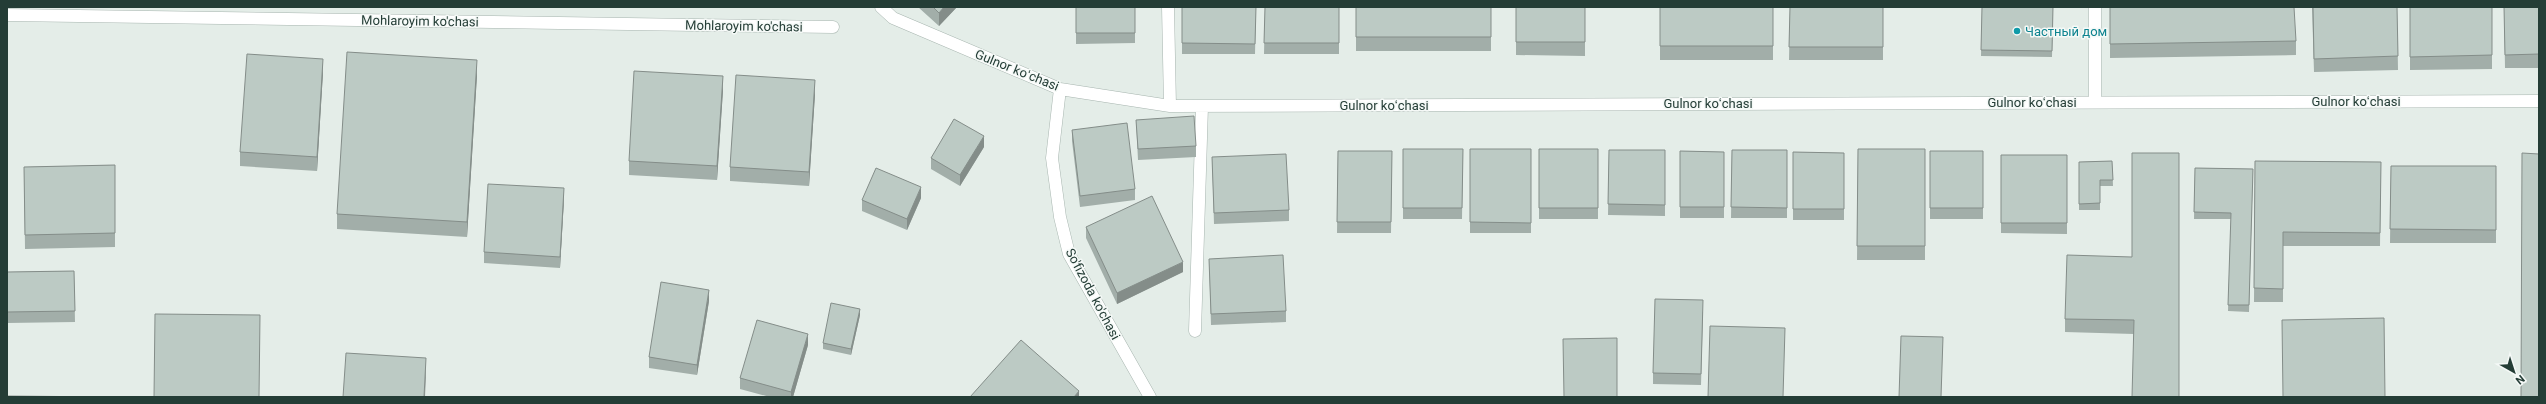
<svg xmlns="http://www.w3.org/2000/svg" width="2546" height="404" font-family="Roboto,sans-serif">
<rect width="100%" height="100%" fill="#e4ede8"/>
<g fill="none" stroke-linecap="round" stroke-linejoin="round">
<g stroke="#a7b5af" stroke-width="13">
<path id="minor" d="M881 7 893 18 1060 89 1170 106 2539 101
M1168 7 1170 106
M2095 7V101
M7 15 833 27
M1060 89 1052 158 1060 217 1069 254 1150 397
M1195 331 1202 106"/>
</g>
<use href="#minor" stroke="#fff" stroke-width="12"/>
</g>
<path fill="#a2aea9" d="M918 7H957L939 26Z
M1076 7H1135V43L1076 44Z
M1182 7H1256L1255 54H1182Z
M1265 7H1339V54H1264Z
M1356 7H1491V51H1356Z
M1516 7H1585V56L1516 55Z
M1660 7H1773V60H1660Z
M1790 7H1883V60H1789Z
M1982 7H2053L2052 57 1981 56Z
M2110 7 2296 41V55L2110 58Z
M2312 7H2397L2398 70 2314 72Z
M2410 7H2492V69L2410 70Z
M2504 7H2539V68H2505Z
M323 72 317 171 240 166V152Z
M477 75 467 237 337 229V214Z
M723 90 717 180 629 175V161Z
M815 94 809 186 730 181V167Z
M1136 120 1196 146V157L1138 160Z
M1072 130 1135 189V200L1080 207 1072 141Z
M984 147 960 186 931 169V158Z
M1403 149H1463L1462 219H1403Z
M1470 149H1531V233H1470Z
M1539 149H1598V219H1539Z
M1858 149H1925V260H1857Z
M1609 150H1665V216L1608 215Z
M1732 150H1787V218H1731Z
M1338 151H1392L1391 233H1337Z
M1680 151 1724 152V218H1680Z
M1930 151H1983V219H1930Z
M1793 152 1844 153V220H1793Z
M2179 153 2134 334 2065 332V319L2132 257Z
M2001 155H2067V234L2001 233Z
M1212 157 1289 210V221L1214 224Z
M2112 161 2113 186H2100V210H2079V162Z
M2255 161 2381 162 2380 246H2283V302H2254Z
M115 165V247L25 249 24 167Z
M2391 166H2496V243H2390Z
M2195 168 2253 169 2249 312 2228 311 2231 219H2194Z
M921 198 907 230 862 211V200Z
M564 199 560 268 484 263V252Z
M1086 227 1183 272 1117 304 1086 238Z
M1209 259 1286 311V322L1211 325Z
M74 271 75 322 7 323V272Z
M709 301 697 375 649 368V357Z
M1703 311 1701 385 1653 384V373Z
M860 315 851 355 823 349V343Z
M808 345 793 397H770L740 389V378Z"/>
<path fill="#848d89" d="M944 7H957L939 26V13Z
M323 59V72L317 171V157Z
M477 60V75L467 237V222Z
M723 76V90L717 180V166Z
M815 80V94L809 186V172Z
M984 136V147L960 186V175Z
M921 187V198L907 230V219Z
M564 188V199L560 268V257Z
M1183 262V272L1117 304V293Z
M709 290V301L697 375V365Z
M860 309V315L851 355V349Z
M808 334V345L793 397H791V392Z
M426 358V371L425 397H424Z
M1079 391V397H1074Z"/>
<path fill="#bccac4" stroke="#848d89" d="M933 7H944L939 13Z
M1076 7H1135V33H1076Z
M1182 7H1256L1255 44 1182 43Z
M1265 7H1339V43H1264Z
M1356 7H1491V37H1356Z
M1516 7H1585V42H1516Z
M1660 7H1773V46H1660Z
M1790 7H1883V47H1789Z
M1982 7H2053L2052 51 1981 50Z
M2110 7H2294L2296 41 2110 44Z
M2313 7H2397L2398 56 2314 59Z
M2410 7H2492V55L2410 57Z
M2504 7H2539V54L2505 55Z
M347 52 477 60 467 222 337 214Z
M247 54 323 59 317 157 240 152Z
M634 71 723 76 717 166 629 161Z
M736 75 815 80 809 172 730 167Z
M1194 116 1196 146 1138 149 1136 120Z
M954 119 984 136 960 175 931 158Z
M1127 123 1135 189 1080 196 1072 130Z
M1403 149H1463L1462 208H1403Z
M1470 149H1531V223L1470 222Z
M1539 149H1598V208H1539Z
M1858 149H1925V246H1857Z
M1609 150H1665V205L1608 204Z
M1732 150H1787V208L1731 207Z
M1338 151H1392L1391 222H1337Z
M1680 151 1724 152V207H1680Z
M1930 151H1983V208H1930Z
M1793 152 1844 153V209H1793Z
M2132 153H2179V397H2132L2134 320 2065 319 2067 255 2132 257Z
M2522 153 2539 154V397H2521Z
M1286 154 1289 210 1214 213 1212 157Z
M2001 155H2067V223H2001Z
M2112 161 2113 180H2100V203L2079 204V162Z
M2255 161 2381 162 2380 233 2283 232V289L2254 288Z
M115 165V233L25 235 24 167Z
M2391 166H2496V230L2390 229Z
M876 168 921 187 907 219 862 200Z
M2195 168 2253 169 2249 305H2228L2231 213 2194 212Z
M488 184 564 188 560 257 484 252Z
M1152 196 1183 262 1117 293 1086 227Z
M1283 255 1286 311 1211 314 1209 259Z
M74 271 75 311 7 312V272Z
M661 282 709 290 697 365 649 357Z
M1655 299 1703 300 1701 374 1653 373Z
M831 303 860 309 851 349 823 343Z
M155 314 260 315 259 397H154Z
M2384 318 2385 397H2283L2282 320Z
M757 320 808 334 791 392 740 378Z
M1710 326 1785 328 1783 397H1708Z
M1901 336 1943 337 1941 397H1899Z
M1617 338V397H1564L1563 339Z
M1021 340 1079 391 1074 397H970Z
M346 353 426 358 424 397H343Z
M7 396 111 397H7Z"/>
<circle fill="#0f9aa8" stroke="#f5f9f7" stroke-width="1.5" cx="2017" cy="31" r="4"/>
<g text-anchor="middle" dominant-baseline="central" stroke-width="3" stroke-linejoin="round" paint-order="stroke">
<g font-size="13" fill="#243d36" stroke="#f5f9f7">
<text transform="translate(420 21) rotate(1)">Mohlaroyim ko'chasi</text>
<text transform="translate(744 26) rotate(1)">Mohlaroyim ko'chasi</text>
<text transform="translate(1017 70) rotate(22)">Gulnor koʻchasi</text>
<text x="2356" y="101">Gulnor koʻchasi</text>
<text x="2032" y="102">Gulnor koʻchasi</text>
<text x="1708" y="103">Gulnor koʻchasi</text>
<text x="1384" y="105">Gulnor koʻchasi</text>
<text transform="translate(1093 294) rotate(62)">So'fizoda ko'chasi</text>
</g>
<g font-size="13" fill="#0d838f" stroke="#f5f9f7" text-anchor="start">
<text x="2025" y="31">Частный дом</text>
</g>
</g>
<rect width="2546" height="404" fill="none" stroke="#243d36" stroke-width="16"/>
<g transform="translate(2514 372) rotate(141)" stroke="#f5f9f7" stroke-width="3" paint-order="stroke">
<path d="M0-3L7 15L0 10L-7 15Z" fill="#243d36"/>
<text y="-6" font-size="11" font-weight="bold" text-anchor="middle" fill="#243d36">N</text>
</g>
</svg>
